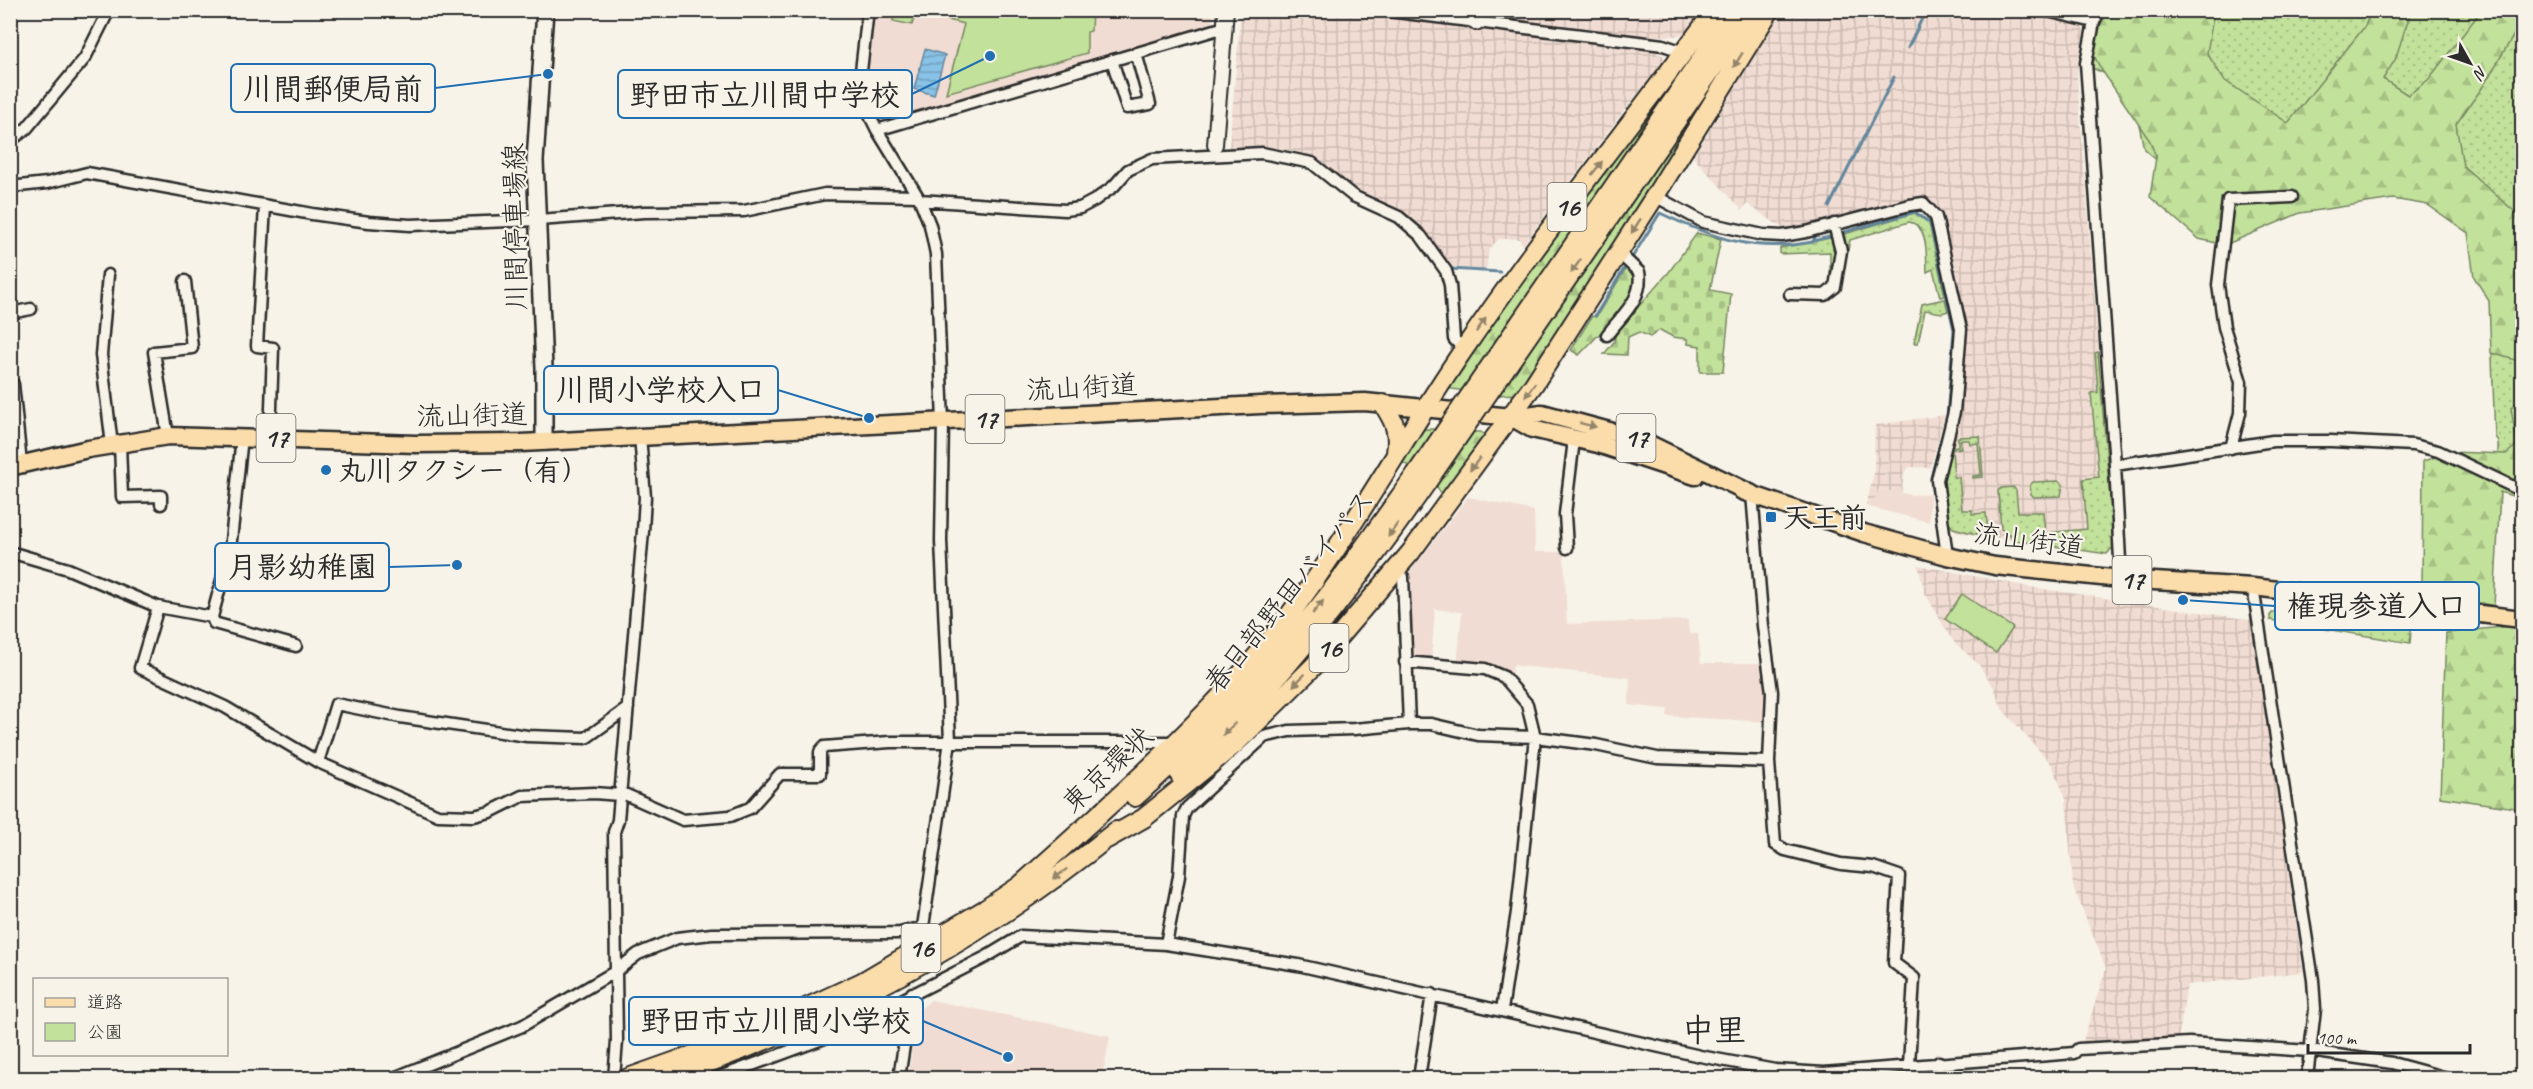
<svg xmlns="http://www.w3.org/2000/svg" width="2533" height="1089" font-family="Caveat,'Klee One',sans-serif">
<defs>
<pattern id="industrial-grid" width="8" height="8" patternUnits="userSpaceOnUse" patternTransform="scale(1.5)"><rect width="8" height="8" fill="#f0dcd2"/><path d="M0 4h8M4 0v8" fill="none" stroke="#cebdb4"/></pattern>
<pattern id="green-dots" width="8" height="8" patternUnits="userSpaceOnUse" patternTransform="scale(1.5)"><rect width="8" height="8" fill="#c2e19a"/><path d="M2 2h.1M6 6h.1" fill="none" stroke="#a7c185" stroke-width="1.8" stroke-linecap="round"/></pattern>
<pattern id="forest-firs" width="22" height="20" patternUnits="userSpaceOnUse" patternTransform="scale(1.5)"><rect width="22" height="20" fill="#c2e19a"/><path d="M5 1l3.5 6h-7zM16 11l3.5 6h-7z" fill="#a7c185"/></pattern>
<pattern id="cemetery-stones" width="16" height="16" patternUnits="userSpaceOnUse" patternTransform="scale(1.5)"><rect width="16" height="16" fill="#c2e19a"/><path d="M2 7V4a2 2 0 0 1 4 0v3zM10 15v-3a2 2 0 0 1 4 0v3z" fill="#a7c185"/></pattern>
<pattern id="water-rules" width="6" height="5" patternUnits="userSpaceOnUse" patternTransform="scale(1.5)"><rect width="6" height="5" fill="#89c2e7"/><path d="M0 2.5h6" fill="none" stroke="#709ebb"/></pattern>
</defs>
<rect width="100%" height="100%" fill="#f7f3e8"/>
<filter id="ink" filterUnits="userSpaceOnUse"><feTurbulence type="fractalNoise" baseFrequency=".0167" numOctaves="2"/><feDisplacementMap in="SourceGraphic" scale="12" xChannelSelector="R" yChannelSelector="G"/><feConvolveMatrix kernelMatrix="1 2 1 2 8 2 1 2 1" color-interpolation-filters="sRGB"/></filter>
<g filter="url(#ink)">
<path fill="#f0dcd2" d="M873 11H1213L1212 26 880 124 871 103 866 82Z
M1878 488 1901 495 1902 493 1911 495 1930 494 1929 522 1873 508Z
M1468 497 1534 511 1535 552H1564L1567 624 1688 620 1689 634H1698L1701 663H1766L1768 722 1667 716 1668 709 1629 705 1630 678 1513 665 1511 680 1457 665 1462 612 1435 609 1431 661 1408 659 1409 573Z
M931 1000 1110 1036 1102 1078H909L915 1013Z"/>
<path fill="url(#industrial-grid)" d="M2017 10 2081 25 2084 31 2077 76 2114 546 2107 554 1957 532 1948 523 1941 480 1965 329 1939 211 1925 196 1787 231 1747 204 1742 210 1693 157 1782 11Z
M1241 11H1338L1658 51 1657 54 1663 55 1665 60 1622 113 1523 245 1519 239H1499L1489 249 1486 270 1451 267 1417 224 1396 208 1351 186 1322 161 1293 151 1263 146 1229 148Z
M1486 11H1702L1687 32 1676 36H1650L1490 16Z
M1945 415 1930 468 1909 467 1904 473 1901 495 1879 488 1873 508 1866 506 1874 473 1875 425Z
M1918 565 2030 587 2252 620 2303 972 2187 985 2178 1041 2082 1044 2106 968 2073 886 2066 799 2052 765 2002 709 1994 688 1979 665 1954 642 1946 630 1925 593Z"/>
<path fill="url(#green-dots)" stroke="#768662" stroke-width="1.5" d="M2171 10 2522 11V485L2498 475V441L2495 437 2491 331 2507 268 2451 196H2198L2144 149 2131 85 2092 68 2102 26Z
M1914 213 1929 223 1945 296 1940 297 1933 269 1927 272C1926 256 1929 225 1909 222L1850 240 1844 268 1842 267 1841 235Z
M1835 237 1838 248 1832 278H1830V252L1780 254V248Z
M1945 299 1948 311 1942 313 1925 310 1918 343H1914L1922 304Z
M2098 352 2114 546 2107 554 2012 540V536L2001 529 1998 491 2001 488 2013 487 2016 490 2018 512H2043L2045 533 2087 529 2083 479 2099 477 2091 393 2098 392 2095 353Z
M1980 436 1983 477 1973 478V476L1981 475 1978 443 1970 444 1969 440H1960L1961 448 1952 449 1954 477H1959L1962 510H1972V514L1986 513 1988 533 1976 534 1953 528 1948 523 1941 480 1950 447 1958 446V437Z
M2059 481 2063 484 2061 496 2034 497 2031 494 2030 485 2033 482Z
M2278 608 2412 622 2410 643 2270 620V615Z"/>
<path fill="url(#forest-firs)" stroke="#768662" stroke-width="1.5" d="M2104 11H2214L2207 53 2224 80 2288 123 2365 26 2371 11H2411L2395 60 2383 79 2408 95 2428 80 2481 11H2522V25L2515 33 2482 88 2456 124 2463 166 2522 218V362L2491 353 2489 301 2474 277 2468 233 2428 205 2393 199 2300 213 2225 245 2199 239 2150 197 2156 157 2150 141 2101 69 2086 40Z
M1658 101 1662 107 1465 391 1446 388 1544 247Z
M1683 123 1691 124 1519 394 1496 395Z
M1628 265 1635 270 1637 288 1607 326 1579 355 1571 350 1592 316 1596 317Z
M2522 398V499L2500 492 2494 606 2422 590 2423 461 2451 452 2506 454 2517 445 2511 408Z
M1422 429H1438L1412 467 1403 463 1397 465Z
M1470 432H1481L1488 438 1440 497V492L1435 483Z
M2511 626 2522 628V809L2440 797 2446 633Z"/>
<path fill="url(#cemetery-stones)" stroke="#768662" stroke-width="1.5" d="M1697 233 1721 239 1710 290 1731 294 1723 372H1700V346L1688 344 1687 339 1673 337 1660 330 1650 337 1639 332 1628 337 1627 355 1604 354 1614 342 1616 332 1669 272Z"/>
<path fill="#c2e19a" stroke="#768662" stroke-width="1.5" d="M894 11H1092L1091 31 1087 32V53L946 93 964 24 916 12 912 25 893 21Z
M1962 594 2013 628 1996 653 1945 619Z"/>
<path fill="url(#water-rules)" stroke="#63869c" stroke-width="1.5" d="M925 49 945 55 934 95 914 89Z"/>
<g fill="none" stroke-linecap="round" stroke-linejoin="round">
<path stroke="#63869c" stroke-width="3" d="M1908 48 1926 10
M1829 207 1894 77
M1841 233 1915 212 1930 223 1954 330 1947 417 1931 478 1933 497
M1813 241 1833 236
M1633 256 1660 213C1713 238 1754 253 1813 242L1815 237
M1449 268 1450 269 1500 272
M1595 316 1627 264"/>
<g stroke="#2b2b2b" stroke-width="15">
<path id="minor" d="M1380 10 1663 45 1684 52
M2043 10 2094 22
M2100 10 2094 22 2086 63 2115 465 2121 579
M1112 60 1127 108 1150 104 1136 53
M877 130 1225 27
M10 141 27 128 85 58 109 10
M10 187 47 183 87 173 312 214 369 222 410 225 539 220 644 212 744 211 825 194 917 196
M1655 196 1703 222 1763 235 1782 236 1806 232 1910 205 1923 203 1936 217 1961 329 1954 412 1937 480 1947 556
M920 200 1065 210 1080 208 1095 200 1114 186 1128 170 1152 159 1262 153 1312 163 1353 196 1399 217 1421 236 1446 271 1450 285 1454 339 1464 350
M265 206 257 346 273 348 270 438
M108 275 101 355 112 445
M1790 294 1825 295 1835 287 1841 251 1834 224
M10 313 31 309
M1607 335C1622 315 1644 298 1639 272L1619 253
M13 384 21 464
M168 436 154 352 192 348 185 281
M120 444 122 497 161 496V504
M2231 448 2240 413 2241 382 2224 327 2218 285 2228 200 2292 197
M2115 465 2273 441H2331L2413 445 2438 451 2522 491
M1752 494 1763 626 1772 692 1769 762 1775 844 1785 850 1841 864 1873 867 1899 876 1894 963 1914 978 1909 1065
M1567 548 1565 514 1573 448 1572 437
M10 552 68 569 158 607 212 617 230 550 242 437
M1396 571 1403 577 1409 724
M2253 587 2313 980 2315 1009 2307 1078
M158 607 140 668 225 707 318 762 438 815 474 816 490 812 522 796 594 793 620 795
M212 617 214 623 296 646
M1405 662 1485 669 1504 677 1527 704 1535 737 1517 912 1502 1010
M318 762 336 704 400 717 527 736 586 738 628 708
M620 792 683 820 730 816 750 808 780 774H820V752L824 747 890 742H1174
M1166 944 1179 876 1183 816 1187 808 1264 737 1289 731 1354 729 1409 724H1431L1478 735 1535 737 1596 745 1657 758 1769 762
M1939 1062 1944 1078
M394 1078 522 1026 616 971 638 954 677 938 712 934 900 933 923 927 950 741 941 541 943 422 936 254 930 225 920 200 877 130 864 104 860 90 861 71 868 10
M614 1078 617 1041 614 832 618 820 643 531 645 497 640 436
M717 1078 833 1035 986 957 1021 936 1166 944 1298 965 1700 1056 1775 1070 1824 1073 2074 1053 2078 1049 2189 1043 2310 1051 2392 1063 2447 1078
M899 1078 912 993
M1419 1078 1432 994"/>
</g>
<g stroke="#2b2b2b" stroke-width="18">
<path id="tertiary" d="M1476 23 1479 10
M1215 145 1226 10"/>
</g>
<g stroke="#2b2b2b" stroke-width="20">
<path id="secondary" d="M544 442V368L535 161 545 10"/>
</g>
<g stroke="#2b2b2b" stroke-width="21">
<path id="primary" d="M1511 417 1532 429 1598 444 1695 476
M10 467 88 449 168 436 416 444 521 443 1260 405 1365 402 1511 417 1542 413 1639 439 1752 494
M1742 491 1864 533 1947 556 1995 566 2121 579 2253 587 2522 619"/>
</g>
<g stroke="#2b2b2b" stroke-width="22">
<path id="trunk" d="M1669 106 1735 10
M1681 114 1753 10
M1383 404C1395 422 1399 432 1396 453
M1180 776C1276 689 1353 588 1427 482
M1135 797C1201 738 1263 675 1319 607 1353 564 1384 519 1416 474
M1107 839 1144 818 1234 745 1313 667 1411 552 1534 384 1655 196 1770 10
M1013 892C1100 813 1190 737 1265 646 1341 554 1397 447 1464 349 1543 233 1632 123 1715 10
M628 1078 741 1038 862 982 984 910 1021 885
M666 1078C829 1022 982 940 1116 831"/>
</g>
<use href="#minor" stroke="#f7f3e8" stroke-width="10"/>
<use href="#tertiary" stroke="#f7f3e8" stroke-width="14"/>
<use href="#secondary" stroke="#f7f3e8" stroke-width="15"/>
<use href="#primary" stroke="#fbddab" stroke-width="16"/>
<use href="#trunk" stroke="#fbddab" stroke-width="18"/>
<g stroke="#2b2b2b" stroke-width="22" stroke-linecap="butt">
<path id="trunk-bridge" d="M1416 474 1669 106
M1427 482 1681 114"/>
</g>
<use href="#trunk-bridge" stroke="#fbddab" stroke-width="18"/>
</g>
<defs><path id="oneway-solid" d="M-6-.8H1V-3.2L6.5 0L1 3.2V.8H-6Z" transform="scale(1.5)"/></defs>
<g fill="#93846b">
<use href="#oneway-solid" transform="translate(1738 60) rotate(122)"/>
<use href="#oneway-solid" transform="translate(1597 168) rotate(-52)"/>
<use href="#oneway-solid" transform="translate(1636 226) rotate(123)"/>
<use href="#oneway-solid" transform="translate(1576 266) rotate(125)"/>
<use href="#oneway-solid" transform="translate(1481 325) rotate(-55)"/>
<use href="#oneway-solid" transform="translate(1530 390) rotate(125)"/>
<use href="#oneway-solid" transform="translate(1588 425) rotate(14)"/>
<use href="#oneway-solid" transform="translate(1475 464) rotate(127)"/>
<use href="#oneway-solid" transform="translate(1393 530) rotate(125)"/>
<use href="#oneway-solid" transform="translate(1318 607) rotate(-51)"/>
<use href="#oneway-solid" transform="translate(1299 680) rotate(135)"/>
<use href="#oneway-solid" transform="translate(1229 729) rotate(135)"/>
<use href="#oneway-solid" transform="translate(1060 874) rotate(143)"/>
</g>
</g>
<g fill="#1f6fb2" stroke="#f7f3e8" stroke-width="2">
<circle cx="326" cy="470" r="6"/>
<rect x="1765" y="511" width="12" height="12" rx="3"/>
</g>
<g text-anchor="middle" dominant-baseline="central" stroke-width="4.5" stroke-linejoin="round" paint-order="stroke">
<g fill="#f7f3e8" stroke="#686764" stroke-width="1.5">
<rect x="1547.5" y="183" width="39" height="48" rx="4.5"/>
<rect x="965.5" y="395" width="39" height="48" rx="4.5"/>
<rect x="256.5" y="414" width="39" height="48" rx="4.5"/>
<rect x="1616.5" y="414" width="39" height="48" rx="4.5"/>
<rect x="2112.5" y="556" width="39" height="48" rx="4.5"/>
<rect x="1309.5" y="624" width="39" height="48" rx="4.5"/>
<rect x="901.5" y="924" width="39" height="48" rx="4.5"/>
</g>
<g font-size="27" font-weight="bold" fill="#2b2b2b">
<text x="1567" y="207">16</text>
<text x="985" y="419">17</text>
<text x="276" y="438">17</text>
<text x="1636" y="438">17</text>
<text x="2132" y="580">17</text>
<text x="1329" y="648">16</text>
<text x="921" y="948">16</text>
</g>
<g font-size="28" fill="#2b2b2b" stroke="#f7f3e8">
<text transform="translate(515 227) rotate(-91)">川間停車場線</text>
<text transform="translate(1082 387) rotate(-3)">流山街道</text>
<text transform="translate(472 415) rotate(-1)">流山街道</text>
<text transform="translate(2029 540) rotate(8)">流山街道</text>
<text transform="translate(1289 591) rotate(-51)">春日部野田バイパス</text>
<text transform="translate(1107 769) rotate(-43)">東京環状</text>
</g>
<g font-size="28" font-weight="bold" fill="#2b2b2b" stroke="#f7f3e8" text-anchor="start">
<text x="338" y="470">丸川タクシー（有）</text>
<text x="1783" y="517">天王前</text>
</g>
<g font-size="32" font-weight="bold" fill="#2b2b2b" stroke="#f7f3e8">
<text x="1714" y="1030">中里</text>
</g>
</g>
<path fill="none" stroke="#1f6fb2" stroke-width="2" d="M548 74L435 88M990 56L912 94M869 418L778 390M457 565L389 567M2183 600L2275 606M1008 1057L923 1021"/>
<g fill="#1f6fb2" stroke="#f7f3e8" stroke-width="2">
<circle cx="548" cy="74" r="6"/>
<circle cx="990" cy="56" r="6"/>
<circle cx="869" cy="418" r="6"/>
<circle cx="457" cy="565" r="6"/>
<circle cx="2183" cy="600" r="6"/>
<circle cx="1008" cy="1057" r="6"/>
</g>
<g fill="#f7f3e8" stroke="#1f6fb2" stroke-width="2">
<rect x="231" y="64" width="204" height="48" rx="6"/>
<rect x="618" y="70" width="294" height="48" rx="6"/>
<rect x="544" y="366" width="234" height="48" rx="6"/>
<rect x="215" y="543" width="174" height="48" rx="6"/>
<rect x="2275" y="582" width="204" height="48" rx="6"/>
<rect x="629" y="997" width="294" height="48" rx="6"/>
</g>
<g font-size="30" text-anchor="middle" font-weight="bold" fill="#2b2b2b">
<text x="333" y="99">川間郵便局前</text>
<text x="765" y="105">野田市立川間中学校</text>
<text x="661" y="400">川間小学校入口</text>
<text x="302" y="577">月影幼稚園</text>
<text x="2377" y="616">権現参道入口</text>
<text x="776" y="1031">野田市立川間小学校</text>
</g>
<rect width="2533" height="1089" fill="none" stroke="#f7f3e8" stroke-width="36"/>
<rect x="18" y="18" width="2497" height="1053" fill="none" stroke="#2b2b2b" stroke-width="2" filter="url(#ink)"/>
<rect x="33" y="978" width="195" height="78" fill="#f7f3e8" stroke="#a5a39c" stroke-width="1.5"/>
<rect x="45" y="998" width="30" height="9" fill="#fbddab" stroke="#a5a39c" stroke-width="1.5"/>
<text x="87" y="1008" font-size="18" fill="#2b2b2b">道路</text>
<rect x="45" y="1023" width="30" height="18" fill="#c2e19a" stroke="#a5a39c" stroke-width="1.5"/>
<text x="87" y="1038" font-size="18" fill="#2b2b2b">公園</text>
<g transform="translate(2470 63) rotate(130)" stroke="#f7f3e8" stroke-width="4.5" paint-order="stroke">
<path d="M0-4.5L10 22L0 15L-10 22Z" fill="#2b2b2b"/>
<text y="-9" font-size="16" font-weight="bold" text-anchor="middle" fill="#2b2b2b">N</text>
</g>
<path d="M2308 1044v9h162v-9" fill="none" stroke="#2b2b2b" stroke-width="3"/>
<text x="2317" y="1044" font-size="18" fill="#2b2b2b" stroke="#f7f3e8" stroke-width="4.5" paint-order="stroke">100 m</text>
</svg>
